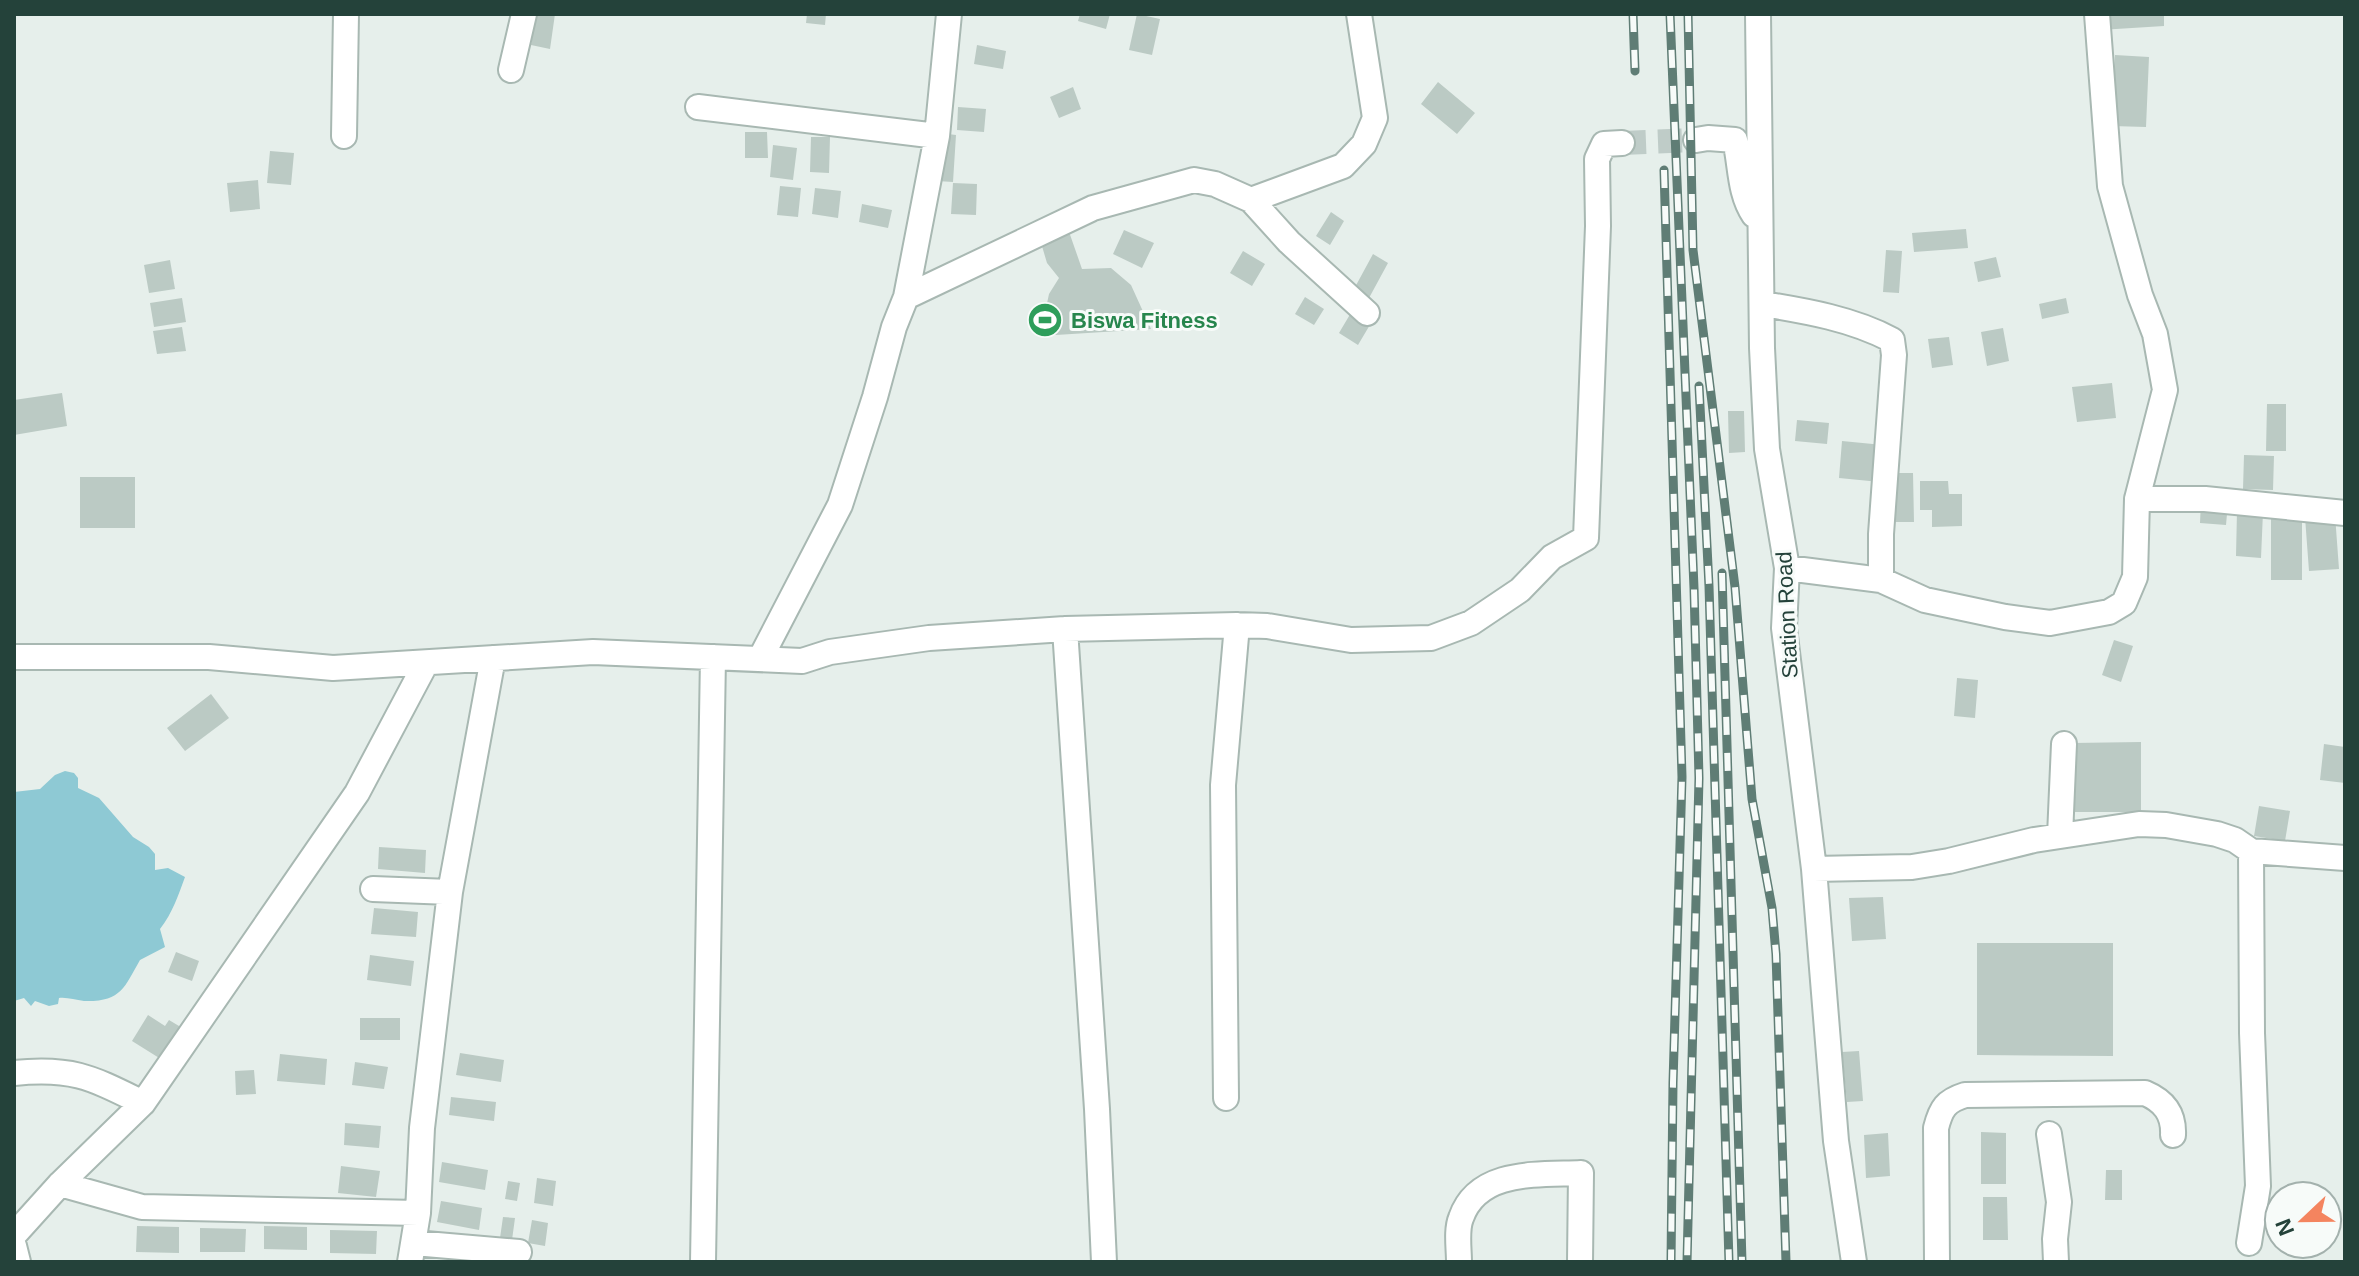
<svg xmlns="http://www.w3.org/2000/svg" width="2359" height="1276" font-family="Helvetica,sans-serif">
<rect width="100%" height="100%" fill="#e6efeb"/>
<path fill="#8ec9d4" d="M65 771 74 773 78 778V788L99 798 133 837 149 847 155 854V870L168 868 185 877C178 896 173 912 160 929L165 947 140 960C124 988 121 1002 84 1001 75 1000 67 997 59 998L58 1004 49 1006 35 1001 31 1006 24 998 14 1001V792L40 789 55 775Z"/>
<path fill="#bbcac4" d="M536 14H555L550 49 531 45Z
M807 14H826L825 25 806 23Z
M1080 14H1110L1106 29 1078 21Z
M1137 14 1160 19 1152 55 1129 50Z
M2099 14H2164V26L2100 30Z
M977 45 1006 51 1003 69 974 64Z
M2115 55 2149 57 2146 127 2112 126Z
M1438 82 1475 113 1457 134 1421 104Z
M1073 87 1081 109 1059 118 1050 97Z
M958 107 986 109 984 132 957 130Z
M745 132H767L768 158H745Z
M940 133 956 135 953 182 937 181Z
M811 137H830L829 173 810 172Z
M773 145 797 148 793 180 770 177Z
M270 151 294 153 291 185 267 183Z
M258 180 260 209 230 212 227 183Z
M953 183 977 184 976 215 951 214Z
M780 186 801 188 798 217 777 215Z
M815 188 841 191 838 218 812 214Z
M862 204 892 210 888 228 859 222Z
M1331 212 1344 221 1330 245 1316 236Z
M1067 226 1082 269 1111 268 1131 285 1151 329 1040 336 1049 294 1059 278 1047 263 1039 236Z
M1966 229 1968 248 1914 252 1912 233Z
M1124 230 1154 243 1142 268 1113 254Z
M1886 250 1902 251 1899 293 1883 292Z
M1243 251 1265 264 1252 286 1230 273Z
M1373 254 1388 263 1369 298 1354 289Z
M1996 257 2001 277 1978 282 1974 262Z
M170 260 175 289 149 293 144 265Z
M1305 297 1324 309 1314 325 1295 314Z
M182 298 186 322 154 327 150 303Z
M2066 298 2069 313 2042 319 2039 304Z
M1355 306 1374 318 1358 345 1339 333Z
M182 327 186 351 157 354 153 331Z
M2003 328 2009 361 1987 366 1981 332Z
M1949 337 1953 365 1932 368 1928 339Z
M2112 383 2116 418 2077 422 2072 387Z
M62 393 67 426 14 435V400Z
M2267 404H2286V451H2266Z
M1728 411H1744L1745 452 1729 453Z
M1797 420 1829 423 1827 444 1795 441Z
M1842 441 1883 445 1880 482 1839 478Z
M2244 455 2274 456 2273 490 2243 489Z
M1891 473H1913L1914 522H1893Z
M80 477H135V528H80Z
M1920 481H1948L1949 494H1962V526L1932 527V510H1920Z
M2201 501 2228 503 2226 525 2200 523Z
M2237 511 2263 512 2261 558 2236 556Z
M2271 511H2302V580H2271Z
M2335 515 2339 569 2309 571 2305 517Z
M2114 640 2133 646 2121 682 2102 675Z
M1957 678 1978 680 1975 718 1954 716Z
M211 694 229 718 185 751 167 728Z
M2141 742V812H2074L2072 743Z
M2324 744 2345 747V783L2320 780Z
M2259 806 2290 811 2285 841 2254 836Z
M379 847 426 850 425 873 378 869Z
M1883 897 1886 939 1852 941 1849 898Z
M374 908 418 912 416 937 371 934Z
M1977 943H2113V1056L1977 1055Z
M176 952 199 961 192 981 168 972Z
M370 955 414 961 411 986 367 980Z
M148 1015 165 1026 169 1020 184 1029 164 1061 132 1041Z
M360 1018H400V1040H360Z
M1859 1051 1863 1101 1847 1102 1842 1052Z
M460 1053 504 1060 501 1082 456 1075Z
M280 1054 327 1059 325 1085 277 1081Z
M355 1062 388 1067 384 1089 352 1085Z
M254 1070 256 1094 236 1095 235 1071Z
M451 1097 496 1102 494 1121 449 1115Z
M345 1123 381 1126 379 1148 344 1145Z
M1981 1132 2006 1133V1184H1981Z
M1888 1133 1890 1176 1866 1178 1864 1135Z
M442 1162 488 1170 485 1190 439 1182Z
M341 1166 380 1171 376 1197 338 1193Z
M2106 1170H2122V1200H2105Z
M537 1178 556 1181 553 1206 534 1203Z
M508 1181 520 1183 517 1201 505 1199Z
M1983 1197H2007L2008 1240H1983Z
M441 1201 482 1208 479 1230 437 1222Z
M503 1217 515 1218 512 1240 500 1238Z
M532 1220 548 1223 545 1246 528 1243Z
M137 1226 179 1227V1253L136 1252Z
M264 1226 307 1227V1250L264 1249Z
M200 1228 246 1229 245 1252H200Z
M330 1230 377 1231 376 1254 330 1253Z"/>
<g fill="none" stroke-linecap="round" stroke-linejoin="round">
<path stroke="#bfccc8" stroke-width="24" stroke-dasharray="24 12" stroke-linecap="butt" d="M1622 143 1696 140"/>
<g stroke="#a8b8b2" stroke-width="28">
<path id="minor" d="M1758 14 1762 348 1767 449 1787 568 1784 628 1814 869 1836 1141 1854 1262
M511 70 524 14
M698 107 937 136
M344 136 346 14
M1696 140 1708 138 1735 140C1741 165 1739 193 1754 215
M1251 200 1343 166 1364 144 1375 118 1359 14
M906 297 1093 208 1194 180 1215 184 1251 200 1289 242 1367 313
M1763 304C1806 311 1853 319 1892 340L1894 355 1881 534V580
M2137 499H2205L2345 513
M1787 568 1881 580 1925 600 2005 617 2050 623 2109 612 2124 603 2135 577 2137 499 2165 390 2155 334 2140 295 2110 186 2097 14
M1065 629 1097 1109 1104 1262
M14 657H209L333 668 593 652 802 661 830 652 929 638 1065 629 1237 625 1267 626 1351 640 1431 638 1471 623 1520 590 1552 557 1586 538 1598 226 1597 159 1604 144 1622 143
M760 659 840 505 875 397 894 327 906 297 937 136 949 14
M2060 836 2064 744
M1814 869 1912 867 1949 861 2034 840 2139 824 2166 825 2217 834 2235 840 2251 851 2345 858
M373 889 450 892
M14 1073C73 1067 92 1078 143 1103
M1226 1098 1223 785 1237 625
M2049 1134 2059 1202 2055 1239 2056 1262
M60 1184 142 1207 418 1213
M14 1235 60 1184 143 1103 357 793 426 663
M414 1243 519 1252
M2249 1243 2258 1186 2252 1033 2251 851
M14 1246 18 1262
M410 1262 418 1213 422 1128 450 892 493 658
M703 1262 713 657
M1459 1262C1459 1249 1456 1230 1461 1218 1478 1169 1538 1175 1581 1173L1580 1262
M1937 1262 1936 1128C1941 1108 1946 1101 1965 1095L2145 1093C2164 1101 2174 1114 2173 1135"/>
</g>
<use href="#minor" stroke="#fff" stroke-width="24"/>
<g stroke="#5f7d75" stroke-width="9">
<path id="rail" d="M1633 14 1635 71
M1670 14 1694 588 1699 778 1687 1262
M1688 14 1693 250 1735 587 1752 799 1772 908 1776 954 1786 1262
M1664 170 1682 777 1673 1083 1671 1262
M1699 386 1709 586 1729 1262
M1722 573 1742 1262"/>
</g>
<use href="#rail" stroke="#f7fbf9" stroke-width="6" stroke-dasharray="18" stroke-linecap="butt"/>
</g>
<defs>
<g id="stadium-disc" transform="scale(1.8)"><circle r="9.5" fill="#2e9e5b" stroke="#f7fbf9"/><path d="M0-5a6.5 5 0 1 0 0 10a6.5 5 0 1 0 0-10ZM-3.5-1.8h7v3.6h-7Z" fill="#fff"/></g>
</defs>
<g fill-rule="evenodd">
<use href="#stadium-disc" x="1045" y="320"/>
</g>
<g text-anchor="middle" dominant-baseline="central" stroke-width="6" stroke-linejoin="round" paint-order="stroke">
<g font-size="22" font-weight="bold" fill="#27864d" stroke="#f7fbf9" text-anchor="start">
<text x="1071" y="320">Biswa Fitness</text>
</g>
<g font-size="22" fill="#24423a" stroke="#f7fbf9">
<text transform="translate(1787 615) rotate(-93)">Station Road</text>
</g>
</g>
<rect width="2359" height="1276" fill="none" stroke="#24423a" stroke-width="32"/>
<g transform="translate(2303 1220) rotate(248)"><circle r="38" fill="#f7fbf9" stroke="#a3b1ad" stroke-width="2"/>
<path d="M0-6L14 30L0 20L-14 30Z" fill="#f4845f"/>
<text y="-12" font-size="22" font-weight="bold" text-anchor="middle" fill="#24423a">N</text>
</g>
</svg>
